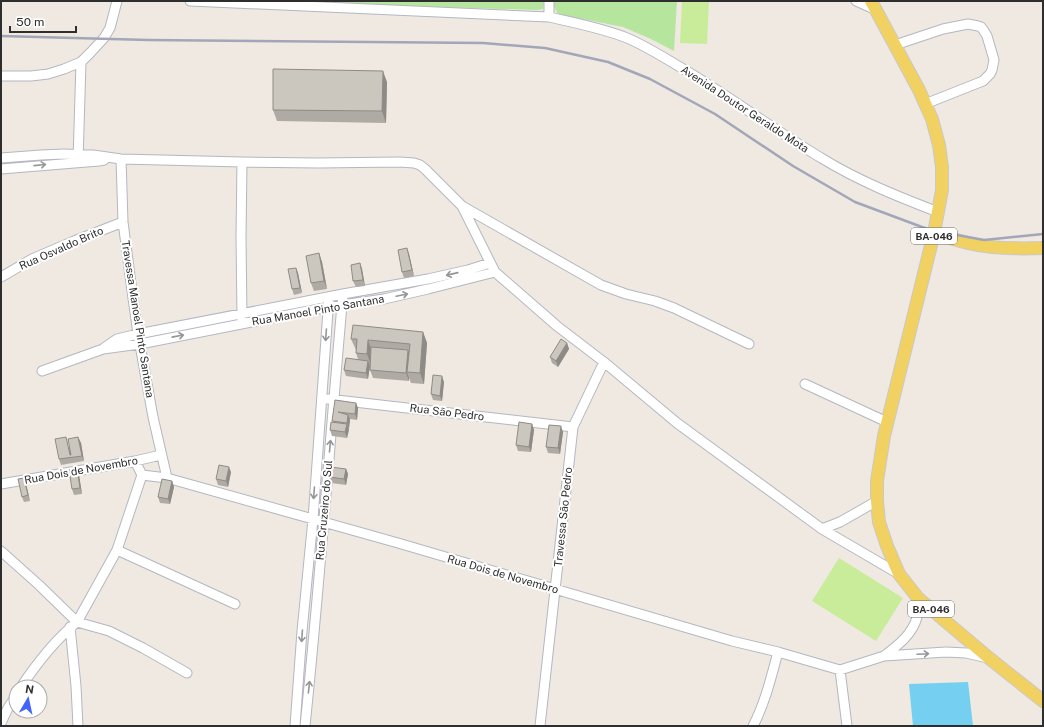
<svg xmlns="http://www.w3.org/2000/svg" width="1044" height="727" font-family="'Public Sans',sans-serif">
<rect width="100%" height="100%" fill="#efe9e1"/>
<path fill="#b6e59e" d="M299 1H543L544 3 543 9 538 10 302 3Z
M553 1H677L674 51 651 39 623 27 558 14 553 5Z"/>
<path fill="#c9ec9a" d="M682 1H709L707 44 680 43Z
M839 558 903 598 876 641 812 601Z"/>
<path fill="#75cff0" d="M968 682 973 726H913L909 684Z"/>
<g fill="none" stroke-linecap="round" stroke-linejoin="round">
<g stroke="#b4b7c1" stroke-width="11">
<path id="minor" d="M190 1 549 17C575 23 602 28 627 38 646 46 663 57 680 67 729 96 774 130 823 159 859 181 899 197 938 212
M856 1 876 10
M549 17V1
M895 45 943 29 968 24 978 26 981 27 984 31 987 36 994 60 992 70 990 74 983 81 925 104
M1 76H31L48 74 64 69 81 62 91 52 104 38 110 28 117 1
M1 158 41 155 64 154 93 155 121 159 242 162 318 163 400 162 414 163 420 165 425 169 462 206 495 272 557 326 604 362 677 423 822 529 899 574
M121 159 123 222 132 291 138 334 153 417 167 478
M78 161 81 62
M242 162 241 237 242 319
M1 169 99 161 104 160
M462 206 601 285 626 294 655 301 674 308 749 344
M1 277 32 259 74 241 123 222
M104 348 117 339 138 334 343 294 428 279 468 270 490 263
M42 371 103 349 140 344 328 307 384 299 428 289 495 272
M805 384 887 422
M328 399 573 427
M142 475 167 478 398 543 732 641 778 652 840 670
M1 484 135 461 161 455
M822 529 840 522 877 501
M117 550 235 604
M1 551 39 585 77 622 109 631 143 648 187 673
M70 627 76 686 78 726
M884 656C897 646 913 634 917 617 919 611 918 605 918 598
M840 670 884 656 946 652 966 653 988 658
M840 670 847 726
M21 687C37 663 55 640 77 622L117 550 142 475 135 461
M1 723 8 708 16 696
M295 726 302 631 313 519 329 297
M305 726C320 582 330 438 343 294
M540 726 573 427 604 362
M753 726C765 703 771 678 778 652"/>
</g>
<g stroke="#c9c9c9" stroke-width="14">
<path id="major" d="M871 1 919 90 932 119 939 145 942 167V190L934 233 884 436 877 481V501L879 522 887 546 899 574 918 598 989 658 1043 701
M934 233C945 237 956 240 968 243 992 249 1018 249 1043 248"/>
</g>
<use href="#minor" stroke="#fff" stroke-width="9"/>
<use href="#major" stroke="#f2d163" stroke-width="12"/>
<path stroke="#a3a6b8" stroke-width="2.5" d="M1 36 148 40 483 43 545 48 608 62 650 79 715 114 793 166 855 202 922 227 935 231 984 240 1043 234"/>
</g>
<path fill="#afaba4" d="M387 82 386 123 277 121 273 110Z
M407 248 409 254 414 276 404 278 402 272Z
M319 253 322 262 327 289 314 291 311 283Z
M360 263 362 269 365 286 356 287 353 281Z
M296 268 298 273 302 293 294 295 292 289Z
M423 332 427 343 424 384 411 383 409 378V381L373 378 370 370V365H369L370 366 368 379 346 376 344 370 358 359 356 353V350L351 339Z
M567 343 569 349 558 367 552 363 550 357Z
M444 382 442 401 433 400 431 394Z
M356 403 358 408 357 420 350 419V420L347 438 332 436 330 430 333 422 332 421Z
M532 424 534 430 531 452 518 451 516 445Z
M563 432 560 454 548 453 546 447Z
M78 437 81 443 84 461 61 465 59 459Z
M346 469 348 474 346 485 331 483 329 477Z
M231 472 228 487 218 485 216 479Z
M79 475 82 494 74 495 72 489Z
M24 478 30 501 24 502 22 497Z
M172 481 174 487 170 504 160 503 158 497Z"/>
<path fill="#8e8b86" d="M383 71 387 82 386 123 382 111Z
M407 248 409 254 414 276 412 270Z
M319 253 322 262 327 289 324 281Z
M360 263 362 269 365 286 363 280Z
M296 268 298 273 302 293 300 288Z
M423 332 427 343 424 384 420 373Z
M368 340 372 351 371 365 367 354Z
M567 343 569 349 558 367 556 361Z
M408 350 411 358 407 372 409 378V381L406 373Z
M368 361 370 366 368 379 366 373Z
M442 376 444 382 442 401 440 396Z
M356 403 358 408 357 420 355 414Z
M348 415 350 420 349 429 347 423Z
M347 424 349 430 347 438 345 432Z
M532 424 534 430 531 452 529 447Z
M561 426 563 432 560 454 558 448Z
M78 437 81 443 84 461 82 456Z
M229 467 231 472 228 487 226 481Z
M77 469 79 475 82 494 80 488Z
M346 469 348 474 346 485 344 479Z
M24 478 26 483 30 501 28 495Z
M172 481 174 487 170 504 168 499Z"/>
<path fill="#cbc7bf" stroke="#8e8b86" d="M273 69 383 71 382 111 273 110Z
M407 248 412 270 402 272 398 250Z
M319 253 324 281 311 283 306 256Z
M360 263 363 280 353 281 351 265Z
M296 268 300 288 292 289 288 269Z
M353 325 423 332 420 373 407 372 410 344 368 340 367 354 356 353 357 339H351Z
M561 339 567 343 556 361 550 357Z
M371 347 408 350 406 373 370 370Z
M346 358 368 361 366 373 344 370Z
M433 375 442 376 440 396 431 394Z
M335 400 356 403 355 414 338 412 348 415 347 423 332 421Z
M331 422 347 424 345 432 330 430Z
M519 422 532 424 529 447 516 445Z
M549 425 561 426 558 448 546 447Z
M66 437 70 455H71L68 439 78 437 82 456 59 459 55 439Z
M219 465 229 467 226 481 216 479Z
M330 467 346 469 344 479 329 477Z
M77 469 80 488 72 489 69 470Z
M24 478 28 495 22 497 18 479Z
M162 479 172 481 168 499 158 497Z"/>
<defs><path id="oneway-shaft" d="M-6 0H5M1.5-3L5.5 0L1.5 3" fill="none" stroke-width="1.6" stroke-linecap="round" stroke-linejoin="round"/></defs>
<g stroke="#969696">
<use href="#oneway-shaft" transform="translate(40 165) rotate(-6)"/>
<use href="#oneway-shaft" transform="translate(452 274) rotate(167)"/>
<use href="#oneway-shaft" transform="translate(402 295) rotate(-12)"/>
<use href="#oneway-shaft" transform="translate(326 335) rotate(94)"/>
<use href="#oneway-shaft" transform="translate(178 336) rotate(-11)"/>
<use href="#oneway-shaft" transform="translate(330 446) rotate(-85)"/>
<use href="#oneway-shaft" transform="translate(314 493) rotate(94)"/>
<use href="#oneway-shaft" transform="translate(302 636) rotate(94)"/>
<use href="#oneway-shaft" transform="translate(923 654) rotate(-3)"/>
<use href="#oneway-shaft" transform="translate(309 687) rotate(-84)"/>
</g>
<g text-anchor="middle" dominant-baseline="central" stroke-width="4" stroke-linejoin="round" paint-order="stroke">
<g fill="#fff" stroke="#6d6d6d" stroke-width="1">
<rect x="911" y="228" width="46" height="16" rx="3"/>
<rect x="908" y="601" width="46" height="16" rx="3"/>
</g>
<g font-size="10" font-weight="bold" fill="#2e2e2e">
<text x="934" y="236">BA-046</text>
<text x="931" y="609">BA-046</text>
</g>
<g font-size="11" fill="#2e2e2e" stroke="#fff">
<text transform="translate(745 109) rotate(33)">Avenida Doutor Geraldo Mota</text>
<text transform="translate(61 248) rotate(-24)">Rua Osvaldo Brito</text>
<text transform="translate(318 310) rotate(-10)">Rua Manoel Pinto Santana</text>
<text transform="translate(138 319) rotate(81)">Travessa Manoel Pinto Santana</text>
<text transform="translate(447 412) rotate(7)">Rua São Pedro</text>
<text transform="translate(81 470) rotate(-10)">Rua Dois de Novembro</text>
<text transform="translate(324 510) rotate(-85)">Rua Cruzeiro do Sul</text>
<text transform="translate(563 517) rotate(-84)">Travessa São Pedro</text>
<text transform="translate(503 574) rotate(16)">Rua Dois de Novembro</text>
</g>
</g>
<rect width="1044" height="727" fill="none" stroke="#2e2e2e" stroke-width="4"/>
<g transform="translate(28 699) rotate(9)"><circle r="19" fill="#ffffff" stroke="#ababab"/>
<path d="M0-3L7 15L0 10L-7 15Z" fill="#4264fb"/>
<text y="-6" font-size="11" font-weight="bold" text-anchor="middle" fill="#2e2e2e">N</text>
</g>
<path d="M10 26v6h66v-6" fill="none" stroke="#2e2e2e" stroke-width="2"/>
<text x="16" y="26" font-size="12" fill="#2e2e2e" stroke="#ffffff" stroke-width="3" paint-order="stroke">50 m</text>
</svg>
